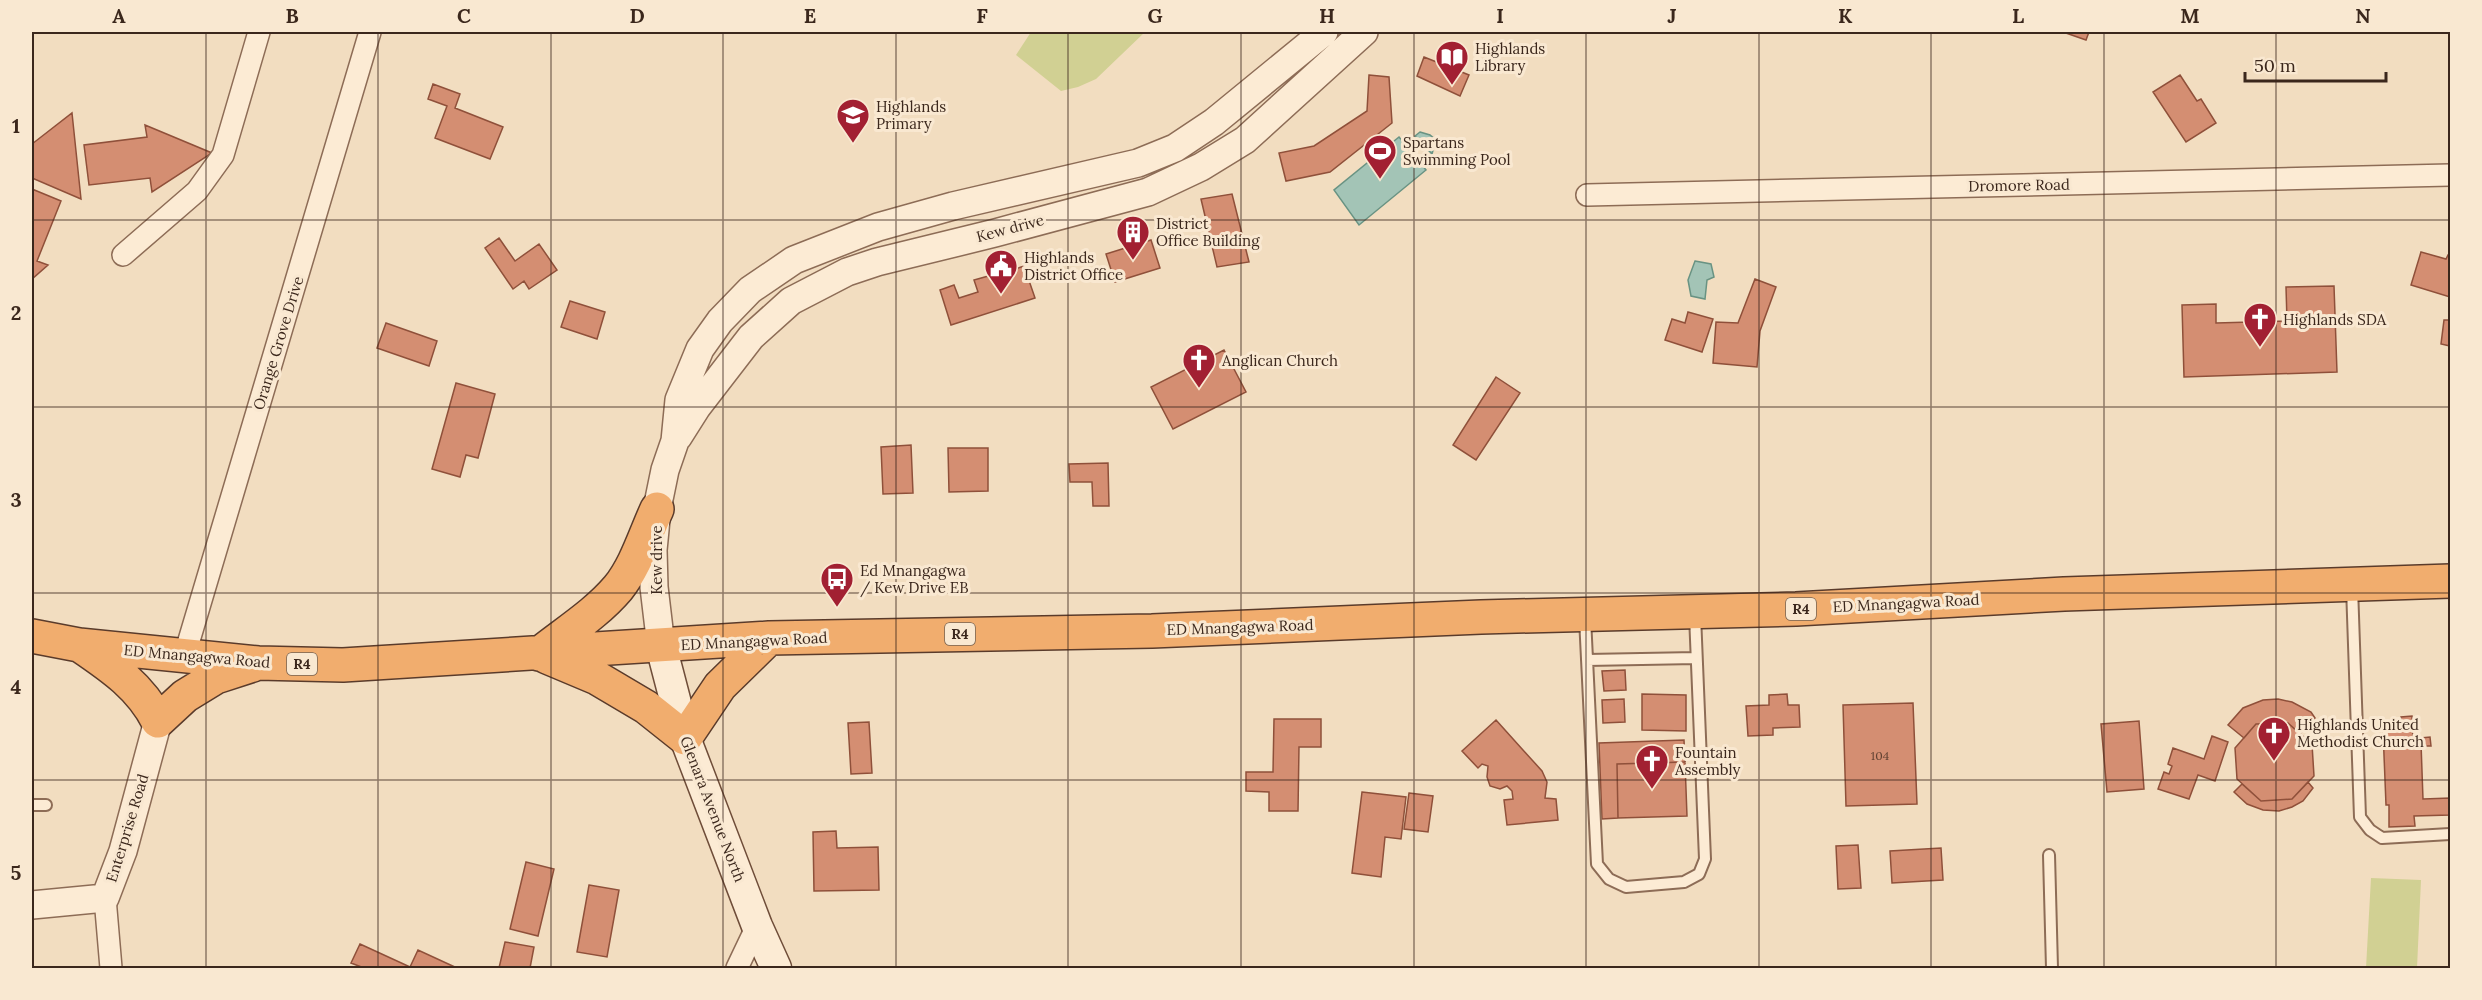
<svg xmlns="http://www.w3.org/2000/svg" width="2482" height="1000" font-family="Lora,serif">
<rect width="100%" height="100%" fill="#f2ddc0"/>
<path fill="#d1d093" d="M1031 32H1145L1096 79 1078 87 1061 91 1016 55Z
M2371 878 2421 880 2417 968H2366Z"/>
<path fill="#a3c4b6" stroke="#699383" stroke-width="1.5" d="M1420 132 1430 135 1436 140 1432 154 1415 136Z
M1399 137 1426 170 1359 225 1334 190Z
M1695 261 1711 264 1714 277 1707 280 1705 299 1691 296 1688 280Z"/>
<path fill="#d48e72" stroke="#8f503a" stroke-width="1.5" d="M2063 32H2089L2086 40Z
M1424 57 1469 75 1460 96 1417 76Z
M1369 75 1389 77 1392 123 1330 172 1286 181 1279 153 1314 146 1367 111Z
M2180 75 2197 101 2201 99 2216 123 2186 142 2153 92Z
M433 84 460 94 455 108 503 127 490 159 435 138 447 106 428 99Z
M72 113 81 199 32 178V144Z
M145 125 212 153 152 192 150 178 89 185 84 145 147 137Z
M32 189 61 201 37 261 48 265 32 279Z
M1232 194 1249 262 1217 267 1201 199Z
M499 238 515 261 539 244 557 270 529 289 524 281 513 289 485 248Z
M1151 240 1160 268 1115 282 1106 254Z
M2421 252 2446 259 2448 255 2450 256V297L2411 285Z
M1024 266 1035 298 951 325 940 290 954 285 959 298 978 292 974 280 992 275 996 288 1007 285 1003 273Z
M1755 279 1776 287 1760 331 1757 367 1713 363 1716 322 1738 323Z
M2334 286 2337 372 2184 377 2182 305 2216 304V323L2287 321 2286 287Z
M570 301 605 312 597 339 561 327Z
M1688 312 1713 319 1702 352 1665 340 1672 319 1685 323Z
M2444 320H2450V346L2441 344Z
M386 323 437 341 429 366 377 348Z
M1224 350 1246 392 1173 429 1151 387Z
M1496 377 1520 393 1476 460 1453 445Z
M456 383 495 394 478 458 466 455 460 477 432 469Z
M911 445 913 493 883 494 881 447Z
M948 448H988V491L949 492Z
M1108 463 1109 506H1093L1092 482H1070L1069 464Z
M1625 670 1626 690 1604 691 1602 671Z
M1642 694 1686 695V731L1642 730Z
M1787 694 1788 705H1799L1800 727 1773 728V735L1748 736 1746 706 1769 705V695Z
M1624 699 1625 722 1603 723 1602 700Z
M2278 699 2292 702 2311 712 2315 718 2300 734 2288 723 2256 724 2244 738 2228 725 2243 708 2263 700Z
M1913 703 1917 804 1846 806 1843 705Z
M2412 716 2413 743H2421L2423 799 2450 798V815L2414 816 2415 826 2389 827V805H2386L2383 730 2402 729 2401 717Z
M1274 719H1321V747H1299L1298 811H1269V792L1246 791V772H1273Z
M1496 720 1542 771 1547 782 1545 798 1556 799 1558 820 1507 825 1504 800 1513 799 1512 791 1507 786 1500 789 1490 786 1487 777 1488 766 1482 764 1478 768 1462 751Z
M2139 721 2144 789 2107 792 2101 724Z
M869 722 872 773 851 774 848 723Z
M2288 723 2312 744 2314 776 2292 799 2261 801 2237 779 2235 748 2256 724Z
M2212 736 2228 742 2215 781 2198 775 2189 799 2158 789 2164 772 2169 774 2172 766 2168 764 2173 748 2204 759Z
M2430 737 2431 746H2421V738Z
M1684 740 1685 762 1617 764 1618 818 1602 819 1599 743Z
M1685 762 1687 816 1618 818 1617 764Z
M2308 782 2313 788 2303 801 2292 807 2279 811 2263 810 2247 804 2234 792 2242 784 2261 801 2292 799Z
M1362 792 1406 797 1401 839 1385 837 1381 877 1352 873Z
M1409 793 1433 796 1428 832 1404 829Z
M836 831 837 848 878 847 879 890 814 891 813 832Z
M1858 845 1861 888 1838 889 1836 846Z
M1941 848 1943 880 1892 883 1890 851Z
M526 862 554 869 538 936 510 929Z
M589 885 619 890 607 957 577 952Z
M505 942 534 947 530 968H499Z
M360 944 410 967 418 950 457 968H364L351 963Z"/>
<g fill="none" stroke-linecap="round" stroke-linejoin="round">
<g stroke="#8d6c56" stroke-width="14">
<path id="service" d="M2352 587 2360 817 2370 830 2382 838 2450 834
M1585 618 1597 864 1609 879 1626 887 1684 882 1699 874 1705 859 1695 615
M1587 660 1696 658
M32 805H46
M2049 855 2052 968"/>
</g>
<g stroke="#8d6c56" stroke-width="24">
<path id="minor" d="M1587 195 2450 175
M123 255 197 191 223 155 259 32
M185 654 370 32
M105 898 111 968
M737 968 757 926"/>
</g>
<g stroke="#8d6c56" stroke-width="30">
<path id="tertiary" d="M678 437 697 407 751 337 791 301 847 272 877 262 995 233 1148 192 1201 167 1245 140 1364 32
M661 646 654 587 653 550 657 509 665 470 675 441 679 400 700 349 720 321 750 290 794 260 878 227 953 206 1138 163 1175 148 1214 122 1324 32
M32 905 105 898 123 851 158 721"/>
</g>
<g stroke="#6f4d39" stroke-width="33">
<path id="secondary" d="M661 646 685 738 757 926 776 968"/>
</g>
<g stroke="#5a3b2b" stroke-width="36">
<path id="trunk" d="M32 636 79 645 258 663 343 665 769 638 1152 631 1481 617 1796 609 2064 594 2450 581
M81 646C112 667 141 687 158 721L185 696 216 677 253 665
M539 654C565 633 596 614 618 588 636 566 645 535 657 509
M547 657 597 678 646 707 685 738 720 686 769 638"/>
</g>
<use href="#service" stroke="#fcebd4" stroke-width="10"/>
<use href="#minor" stroke="#fcebd4" stroke-width="21"/>
<use href="#tertiary" stroke="#fcebd4" stroke-width="27"/>
<use href="#secondary" stroke="#fcebd4" stroke-width="30"/>
<use href="#trunk" stroke="#f1ad6e" stroke-width="33"/>
</g>
<path fill="none" stroke="#3b271c" stroke-width="1.5" stroke-opacity="0.55" d="M206 32V968M378 32V968M551 32V968M723 32V968M896 32V968M1068 32V968M1241 32V968M1414 32V968M1586 32V968M1759 32V968M1931 32V968M2104 32V968M2276 32V968M32 220H2450M32 407H2450M32 593H2450M32 780H2450"/>
<defs>
<g id="library-pin" transform="scale(1.725)"><path d="M0 17L-7.5 6A9.5 9.5 0 1 1 7.5 6Z" fill="#a22032" stroke="#f9e8d1"/><path d="M-6-4Q-3-5.5-.7-3.5V5Q-3 3-6 4ZM6-4Q3-5.5 .7-3.5V5Q3 3 6 4Z" fill="#fff"/></g>
<g id="school-pin" transform="scale(1.725)"><path d="M0 17L-7.5 6A9.5 9.5 0 1 1 7.5 6Z" fill="#a22032" stroke="#f9e8d1"/><path d="M0-5L7-2L0 1L-7-2ZM-4 1L0 2.5L4 1V4Q0 6-4 4Z" fill="#fff"/></g>
<g id="stadium-pin" transform="scale(1.725)"><path d="M0 17L-7.5 6A9.5 9.5 0 1 1 7.5 6Z" fill="#a22032" stroke="#f9e8d1"/><path d="M0-5a6.5 5 0 1 0 0 10a6.5 5 0 1 0 0-10ZM-3.5-1.8h7v3.6h-7Z" fill="#fff"/></g>
<g id="building-pin" transform="scale(1.725)"><path d="M0 17L-7.5 6A9.5 9.5 0 1 1 7.5 6Z" fill="#a22032" stroke="#f9e8d1"/><path d="M-4-6H4V6H1V3H-1V6H-4ZM-2.5-4.3h1.7v1.8h-1.7ZM.8-4.3h1.7v1.8H.8ZM-2.5-1h1.7V.8h-1.7ZM.8-1h1.7V.8H.8Z" fill="#fff"/></g>
<g id="civic-pin" transform="scale(1.725)"><path d="M0 17L-7.5 6A9.5 9.5 0 1 1 7.5 6Z" fill="#a22032" stroke="#f9e8d1"/><path d="M-.6-6.5H3V-4.5H.6V-3L4-1V1h2V6H-6V1h2V-1L-.6-3ZM-1.2 2.5V6h2.4V2.5Z" fill="#fff"/></g>
<g id="church-pin" transform="scale(1.725)"><path d="M0 17L-7.5 6A9.5 9.5 0 1 1 7.5 6Z" fill="#a22032" stroke="#f9e8d1"/><path d="M-1.2-6h2.4v3.5h3.3v2.4h-3.3V6h-2.4V-.1h-3.3v-2.4h3.3Z" fill="#fff"/></g>
<g id="bus-pin" transform="scale(1.725)"><path d="M0 17L-7.5 6A9.5 9.5 0 1 1 7.5 6Z" fill="#a22032" stroke="#f9e8d1"/><path d="M-5-6H5V4H4V6H2V4H-2V6H-4V4H-5ZM-3.5-4V0h7V-4ZM-3.5 1.2v1.5H-2V1.2ZM2 1.2v1.5H3.5V1.2Z" fill="#fff"/></g>
</defs>
<g fill-rule="evenodd">
<use href="#library-pin" x="1452" y="57"/>
<use href="#school-pin" x="853" y="115"/>
<use href="#stadium-pin" x="1380" y="151"/>
<use href="#building-pin" x="1133" y="232"/>
<use href="#civic-pin" x="1001" y="266"/>
<use href="#church-pin" x="2260" y="319"/>
<use href="#church-pin" x="1199" y="360"/>
<use href="#bus-pin" x="837" y="579"/>
<use href="#church-pin" x="2274" y="733"/>
<use href="#church-pin" x="1652" y="761"/>
</g>
<g text-anchor="middle" dominant-baseline="central" stroke-width="6" stroke-linejoin="round" paint-order="stroke">
<g font-size="12" fill="#614132">
<text x="1880" y="755">104</text>
</g>
<g fill="#f9e8d1" stroke="#746152" stroke-width="1.5">
<rect x="1786" y="598" width="30" height="22" rx="4.5"/>
<rect x="945" y="623" width="30" height="22" rx="4.5"/>
<rect x="287" y="653" width="30" height="22" rx="4.5"/>
</g>
<g font-size="14" font-weight="bold" fill="#3b271c">
<text x="1801" y="609">R4</text>
<text x="960" y="634">R4</text>
<text x="302" y="664">R4</text>
</g>
<g font-size="15" fill="#3b271c" stroke="#f9e8d1" text-anchor="start">
<text x="1475" y="48">Highlands<tspan x="1475" dy="17">Library</tspan></text>
<text x="876" y="106">Highlands<tspan x="876" dy="17">Primary</tspan></text>
<text x="1403" y="142">Spartans<tspan x="1403" dy="17">Swimming Pool</tspan></text>
<text x="1156" y="223">District<tspan x="1156" dy="17">Office Building</tspan></text>
<text x="1024" y="257">Highlands<tspan x="1024" dy="17">District Office</tspan></text>
<text x="2283" y="319">Highlands SDA</text>
<text x="1222" y="360">Anglican Church</text>
<text x="860" y="570">Ed Mnangagwa<tspan x="860" dy="17">/ Kew Drive EB</tspan></text>
<text x="2297" y="724">Highlands United<tspan x="2297" dy="17">Methodist Church</tspan></text>
<text x="1675" y="752">Fountain<tspan x="1675" dy="17">Assembly</tspan></text>
</g>
<g font-size="15" fill="#3b271c" stroke="#f9e8d1">
<text transform="translate(2019 185) rotate(-1)">Dromore Road</text>
<text transform="translate(1010 228) rotate(-15)">Kew drive</text>
<text transform="translate(278 343) rotate(-73)">Orange Grove Drive</text>
<text transform="translate(656 560) rotate(-90)">Kew drive</text>
<text transform="translate(1906 603) rotate(-3)">ED Mnangagwa Road</text>
<text transform="translate(1240 627) rotate(-2)">ED Mnangagwa Road</text>
<text transform="translate(754 641) rotate(-3)">ED Mnangagwa Road</text>
<text transform="translate(197 656) rotate(5)">ED Mnangagwa Road</text>
<text transform="translate(713 809) rotate(69)">Glenara Avenue North</text>
<text transform="translate(127 828) rotate(-73)">Enterprise Road</text>
</g>
</g>
<rect width="2482" height="1000" fill="none" stroke="#f9e8d1" stroke-width="66"/>
<path d="M2245 72v9h141v-9" fill="none" stroke="#3b271c" stroke-width="3"/>
<text x="2254" y="72" font-size="18" fill="#3b271c" stroke="#f9e8d1" stroke-width="4.5" paint-order="stroke">50 m</text>
<rect x="33" y="33" width="2416" height="934" fill="none" stroke="#3b271c" stroke-width="2"/>
<g font-size="20" text-anchor="middle" font-weight="bold" fill="#3b271c">
<text x="119" y="23">A</text>
<text x="292" y="23">B</text>
<text x="464" y="23">C</text>
<text x="637" y="23">D</text>
<text x="810" y="23">E</text>
<text x="982" y="23">F</text>
<text x="1155" y="23">G</text>
<text x="1327" y="23">H</text>
<text x="1500" y="23">I</text>
<text x="1672" y="23">J</text>
<text x="1845" y="23">K</text>
<text x="2018" y="23">L</text>
<text x="2190" y="23">M</text>
<text x="2363" y="23">N</text>
<text x="16" y="133">1</text>
<text x="16" y="320">2</text>
<text x="16" y="507">3</text>
<text x="16" y="694">4</text>
<text x="16" y="880">5</text>
</g>
</svg>
